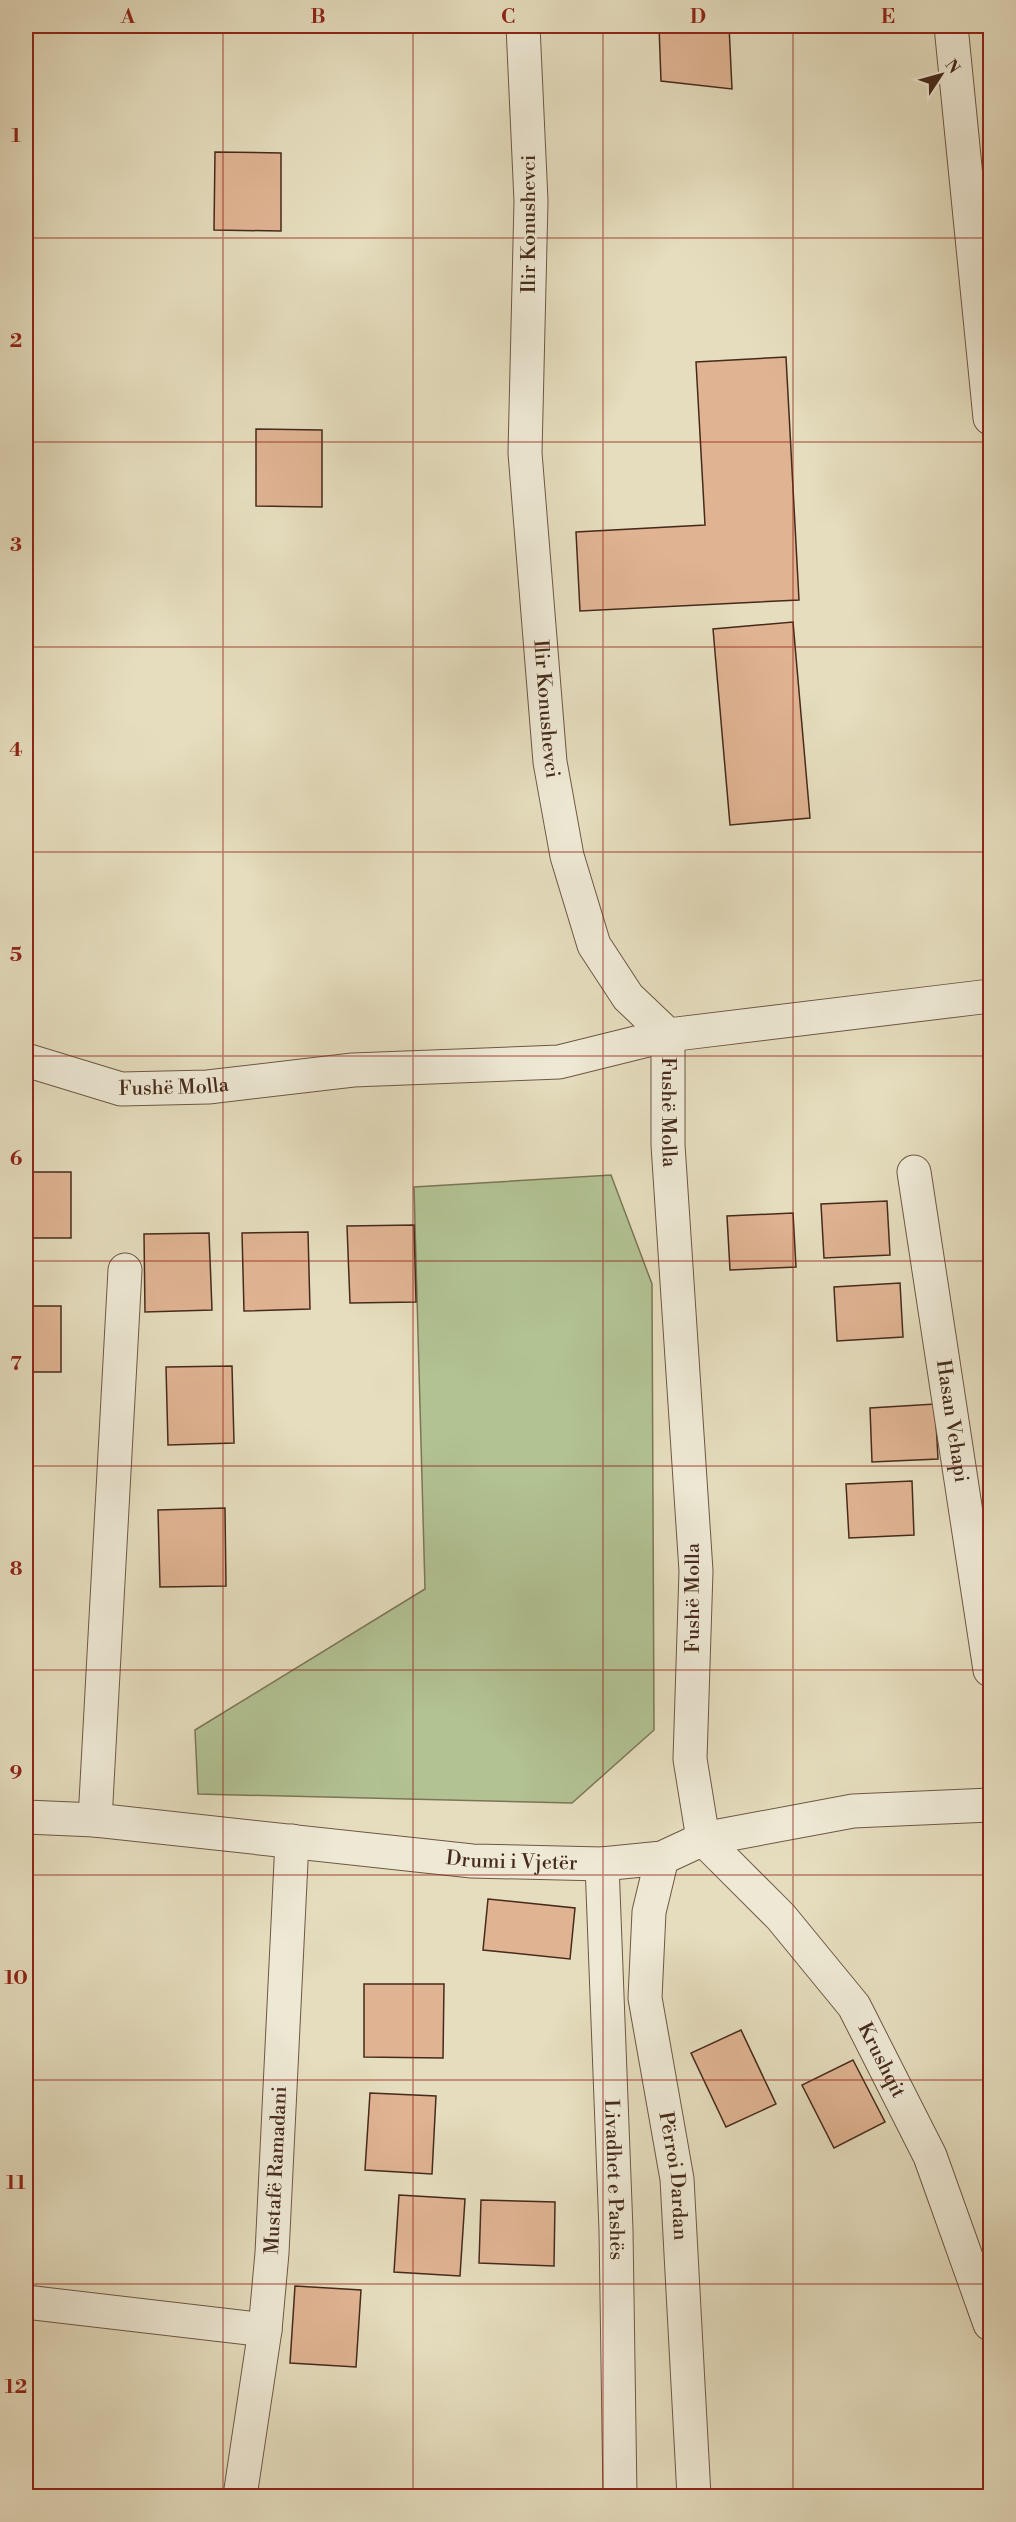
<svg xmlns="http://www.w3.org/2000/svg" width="1016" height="2522" font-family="'Libre Bodoni',serif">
<rect width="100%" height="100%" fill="#e5ddbe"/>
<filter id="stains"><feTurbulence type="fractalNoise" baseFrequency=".00333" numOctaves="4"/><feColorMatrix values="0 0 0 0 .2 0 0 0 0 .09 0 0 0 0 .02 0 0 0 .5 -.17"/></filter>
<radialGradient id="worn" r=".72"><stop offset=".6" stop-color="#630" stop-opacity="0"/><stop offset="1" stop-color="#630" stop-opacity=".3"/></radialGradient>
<path fill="#b2c293" stroke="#7c7657" stroke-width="1.5" d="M611 1175 652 1284 654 1730 572 1803 198 1794 195 1730 425 1589 414 1187Z"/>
<path fill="#e0b493" stroke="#462a1b" stroke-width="1.5" d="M659 26H729L732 89 661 81Z
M215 152 281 153V231L214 230Z
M786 357 799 600 580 611 576 532 705 525 696 362Z
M256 429 322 430V507L256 506Z
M793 622 810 818 730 825 713 629Z
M26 1172H71V1238H26Z
M887 1201 890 1255 824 1258 821 1204Z
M793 1213 796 1267 730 1270 727 1216Z
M414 1225 416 1302 350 1303 347 1226Z
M308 1232 310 1309 244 1311 242 1233Z
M209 1233 212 1310 145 1312 144 1234Z
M900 1283 903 1337 837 1341 834 1287Z
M26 1306H61V1372H26Z
M232 1366 234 1443 168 1445 166 1367Z
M935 1404 938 1459 872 1462 870 1408Z
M912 1481 914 1535 849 1538 846 1484Z
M225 1508 226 1586 160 1587 158 1510Z
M488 1899 575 1908 570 1959 483 1950Z
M364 1984H444L443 2058 364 2057Z
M741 2030 776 2104 726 2127 691 2053Z
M853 2060 885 2122 834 2148 802 2085Z
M370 2093 436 2096 432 2174 365 2170Z
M399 2195 465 2199 460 2276 394 2272Z
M481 2200 555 2202 554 2266 479 2263Z
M295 2286 361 2290 356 2367 290 2363Z"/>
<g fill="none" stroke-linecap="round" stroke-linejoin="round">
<g stroke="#6e5744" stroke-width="35">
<g id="minor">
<path id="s1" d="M523 26 531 201 525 453 550 762 567 856 594 945 628 997 668 1035 990 996"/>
<path d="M951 26 990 418"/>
<path id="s2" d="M26 1060 121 1089 208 1087 353 1070 559 1062 668 1035V1145L696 1571 690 1759 703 1839 781 1917 854 2006 930 2156 990 2324"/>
<path id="s3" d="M914 1172 990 1670"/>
<path id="s4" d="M26 1817 95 1820 472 1861 602 1864 662 1858 703 1839 853 1811 990 1805"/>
<path d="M95 1820 125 1270"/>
<path id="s5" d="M662 1858 649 1912 645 1998 677 2179 694 2496"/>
<path id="s6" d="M602 1864 616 2230 620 2496"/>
<path d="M26 2302 265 2330"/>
<path id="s7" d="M240 2496 265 2330 272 2253 292 1841"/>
</g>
</g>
<use href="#minor" stroke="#eee9d5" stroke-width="33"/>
</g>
<path fill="none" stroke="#8f2418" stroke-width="1.5" stroke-opacity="0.55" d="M223 26V2496M413 26V2496M603 26V2496M793 26V2496M26 238H990M26 442H990M26 647H990M26 852H990M26 1056H990M26 1261H990M26 1466H990M26 1670H990M26 1875H990M26 2080H990M26 2284H990"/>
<g text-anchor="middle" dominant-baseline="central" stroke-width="4.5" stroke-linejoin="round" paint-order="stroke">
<g font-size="20" fill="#462a1b" stroke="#eee9d5">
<text transform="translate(529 224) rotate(-90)">Ilir Konushevci</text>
<text stroke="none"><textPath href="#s1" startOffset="684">Ilir Konushevci</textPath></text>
<text stroke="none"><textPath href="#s2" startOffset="152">Fushë Molla</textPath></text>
<text stroke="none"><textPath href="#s2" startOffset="728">Fushë Molla</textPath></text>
<text stroke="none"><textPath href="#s3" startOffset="252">Hasan Vehapi</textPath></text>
<text transform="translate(693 1598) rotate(-90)">Fushë Molla</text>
<text stroke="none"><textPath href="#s4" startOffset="488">Drumi i Vjetër</textPath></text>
<text stroke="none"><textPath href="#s2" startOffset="1743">Krushqit</textPath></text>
<text stroke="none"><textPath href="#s7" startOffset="328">Mustafë Ramadani</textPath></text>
<text stroke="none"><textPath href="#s5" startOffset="322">Përroi Dardan</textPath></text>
<text stroke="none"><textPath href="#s6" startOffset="316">Livadhet e Pashës</textPath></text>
</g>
</g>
<rect width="1016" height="2522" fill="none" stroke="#e5ddbe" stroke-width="66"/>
<g transform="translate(941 75) rotate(54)" stroke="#eee9d5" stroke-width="4.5" paint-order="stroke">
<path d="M0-4.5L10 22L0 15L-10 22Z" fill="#462a1b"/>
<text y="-9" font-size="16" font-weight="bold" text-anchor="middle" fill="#462a1b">N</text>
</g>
<rect x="33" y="33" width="950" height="2456" fill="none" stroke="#8f2418" stroke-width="2"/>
<g font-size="20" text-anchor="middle" font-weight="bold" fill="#8f2418">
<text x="128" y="23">A</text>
<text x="318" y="23">B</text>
<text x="508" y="23">C</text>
<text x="698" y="23">D</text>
<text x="888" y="23">E</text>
<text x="16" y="142">1</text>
<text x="16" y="347">2</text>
<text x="16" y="551">3</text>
<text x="16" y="756">4</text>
<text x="16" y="961">5</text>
<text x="16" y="1165">6</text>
<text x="16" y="1370">7</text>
<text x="16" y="1575">8</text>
<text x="16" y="1779">9</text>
<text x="16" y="1984">10</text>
<text x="16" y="2189">11</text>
<text x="16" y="2393">12</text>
</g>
<rect width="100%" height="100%" filter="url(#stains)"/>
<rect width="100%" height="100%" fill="url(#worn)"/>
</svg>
